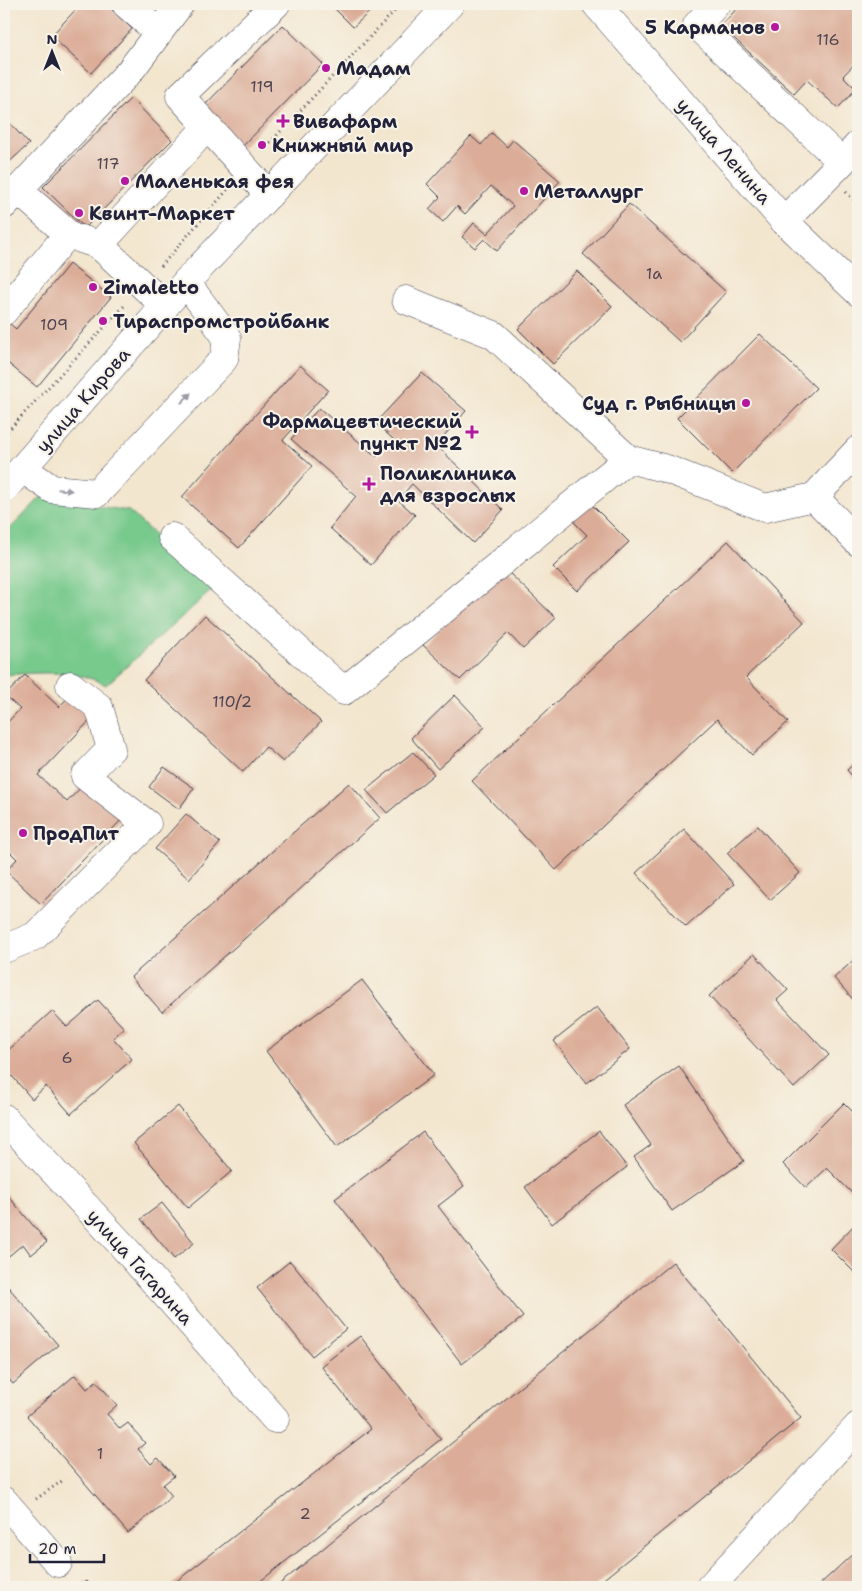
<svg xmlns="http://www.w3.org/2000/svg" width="862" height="1591" font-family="'Shantell Sans',sans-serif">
<rect width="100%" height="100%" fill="#f7f3e8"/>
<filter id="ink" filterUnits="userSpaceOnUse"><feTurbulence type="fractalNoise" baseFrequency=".02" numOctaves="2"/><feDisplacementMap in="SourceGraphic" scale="10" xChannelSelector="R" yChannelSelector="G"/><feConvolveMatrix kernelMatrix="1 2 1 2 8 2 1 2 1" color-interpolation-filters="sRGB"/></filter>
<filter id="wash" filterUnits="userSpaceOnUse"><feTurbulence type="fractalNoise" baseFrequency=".0096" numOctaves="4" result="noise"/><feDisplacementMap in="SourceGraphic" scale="20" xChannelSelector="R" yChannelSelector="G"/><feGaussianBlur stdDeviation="1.12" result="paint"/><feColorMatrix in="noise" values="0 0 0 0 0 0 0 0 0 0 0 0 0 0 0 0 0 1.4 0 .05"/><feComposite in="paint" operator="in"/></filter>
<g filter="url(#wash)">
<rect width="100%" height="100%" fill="#f3e6cf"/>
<path fill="#77c98c" stroke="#4c7664" d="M41 497 129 511 213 589 106 685C77 669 37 673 4 675V535Z"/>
<g id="blocks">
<path fill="#dbad99" d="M81 4H106L132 29 91 73 51 36Z
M330 4H378L353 27Z
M741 4H858V60L843 76 856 89 838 108 807 80 794 94 721 26Z
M283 25 323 64 242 147 202 108Z
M131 98 172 140 85 228 43 187Z
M4 117 29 144 4 167Z
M492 133 507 147 513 140 560 181 497 251 484 239 475 248 462 237 474 223 487 234 513 206 491 186 465 214 457 206 443 222 429 209 440 197 427 184 471 136 481 145Z
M629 204 726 292 680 342 583 254Z
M69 264 111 297 37 387 4 360V327L8 322 16 329Z
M577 271 612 306 553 364 518 329Z
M760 334 816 388 732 473 677 418Z
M300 365 328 390 283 440 312 466 239 548 182 497Z
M422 373 466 411 436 445 503 510 473 543 412 484 398 500 415 515 371 565 330 528 356 496 291 439 319 408 377 457 393 439 375 423Z
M588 501 629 542 577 591 553 567 587 535 570 518Z
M728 541 804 622 746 677 788 722 752 755 717 719 556 870 472 781Z
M504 568 556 618 523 649 508 633 460 680 423 645Z
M205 615 321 722 283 762 266 747 243 772 144 680Z
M25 675 59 707 71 694 94 716 38 775 67 802 84 784 122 819 41 904 6 871 17 859 4 846V726L20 709 5 696Z
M455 695 485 727 438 769 411 738Z
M413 752 434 774 387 813 366 790Z
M858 760V783L847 770Z
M164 767 194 788 179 809 149 787Z
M349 783 380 818 162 1012 131 977Z
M186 814 220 843 189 879 155 849Z
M758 826 800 873 770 900 727 853Z
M684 829 734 884 686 927 636 873Z
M754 954 788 990 777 1000 829 1055 794 1088 709 996Z
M858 956V1005L834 978Z
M362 980 434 1075 337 1147 266 1051Z
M98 1000 124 1028 113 1038 132 1059 71 1114 46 1086 32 1099 4 1067V1054L52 1011 67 1027Z
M597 1007 630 1049 587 1083 554 1041Z
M679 1066 744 1161 672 1211 634 1157 651 1145 623 1105Z
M844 1103 858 1117V1185L851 1192 827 1168 806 1188 783 1164Z
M178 1106 232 1171 188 1208 134 1143Z
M599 1131 627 1167 552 1224 525 1187Z
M423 1132 464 1186 438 1206 523 1317 462 1364 335 1199Z
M4 1191 47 1242 31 1255 23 1244 4 1260Z
M162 1203 194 1243 174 1259 141 1219Z
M858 1221V1276L831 1249Z
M290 1261 346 1329 312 1356 257 1288Z
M673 1262 801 1418 594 1587H276Z
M4 1282 58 1345 13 1384 4 1374Z
M360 1336 441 1439 253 1587H169L371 1429 321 1366Z
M75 1375 87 1389 96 1381 117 1405 107 1414 120 1429 128 1423 145 1443 138 1449 151 1464 158 1458 174 1476 163 1485 172 1496 128 1533 27 1416Z
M857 1550 858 1587H817Z
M86 1581 91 1587H78Z"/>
</g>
</g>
<g filter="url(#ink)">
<use href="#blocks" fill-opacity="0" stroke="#413f51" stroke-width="1"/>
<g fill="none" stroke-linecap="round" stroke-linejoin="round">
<g stroke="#413f51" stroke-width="29">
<path id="minor" d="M126 4 159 33
M596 4 784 221 858 292
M716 4 697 25 842 162 784 221
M842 162 858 145
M269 195 180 96 276 4
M4 205 130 71 180 4
M81 239 99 245 165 306
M99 245 206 128
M406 300 494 335 628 459 667 469 765 508 814 497
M4 311 68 234 18 190
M858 450 814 497 858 542
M23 469 52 489 97 493 224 359 227 338 186 282
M172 537 344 691 628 459
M4 949 35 936 147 824 85 776 111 749 99 707 70 685
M4 1118 120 1243 275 1419
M4 1501 58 1563
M710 1587 858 1426"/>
</g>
<g stroke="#413f51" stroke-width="29">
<path id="major" d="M4 489 186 282 450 4"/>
</g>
<path stroke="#413f51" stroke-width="3" stroke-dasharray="1 4" stroke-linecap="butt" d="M671 4 677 10
M263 150 401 4
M846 192 858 204
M161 266 229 188
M4 435 126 304
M36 1499 62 1481"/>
<use href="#minor" stroke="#fff" stroke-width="28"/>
<use href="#major" stroke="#fff" stroke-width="28"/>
</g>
<defs><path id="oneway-solid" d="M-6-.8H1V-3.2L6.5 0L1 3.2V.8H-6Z" transform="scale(1.25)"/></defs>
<g fill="#9c9ca7">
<use href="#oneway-solid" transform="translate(186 398) rotate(-46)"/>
<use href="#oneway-solid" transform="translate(65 490) rotate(6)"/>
</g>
</g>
<g fill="#b5179e" stroke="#f7f3e8" stroke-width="2">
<circle cx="775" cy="27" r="5"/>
<circle cx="326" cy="68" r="5"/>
<path d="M280.5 113.5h5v5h5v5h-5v5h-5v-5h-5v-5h5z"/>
<circle cx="262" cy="145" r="5"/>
<circle cx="125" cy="181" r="5"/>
<circle cx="524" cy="191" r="5"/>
<circle cx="79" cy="213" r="5"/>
<circle cx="93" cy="287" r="5"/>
<circle cx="103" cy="321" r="5"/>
<circle cx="746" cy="403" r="5"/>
<path d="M469.5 424.5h5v5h5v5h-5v5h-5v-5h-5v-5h5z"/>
<path d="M366.5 476.5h5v5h5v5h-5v5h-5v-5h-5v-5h5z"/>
<circle cx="23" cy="833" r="5"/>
</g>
<g text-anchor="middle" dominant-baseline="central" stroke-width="4" stroke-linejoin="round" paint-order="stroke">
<g font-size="16" fill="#504552">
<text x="828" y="39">116</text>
<text x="262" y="86">119</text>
<text x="108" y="163">117</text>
<text x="654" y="273">1а</text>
<text x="54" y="324">109</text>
<text x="232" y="701">110/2</text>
<text x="67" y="1057">6</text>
<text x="100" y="1453">1</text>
<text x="305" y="1513">2</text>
</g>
<g font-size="19" font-weight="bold" fill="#22223b" stroke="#f7f3e8" text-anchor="start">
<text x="765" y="27" text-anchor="end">5 Карманов</text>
<text x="336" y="68">Мадам</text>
<text x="293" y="121">Вивафарм</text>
<text x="272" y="145">Книжный мир</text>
<text x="135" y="181">Маленькая фея</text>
<text x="534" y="191">Металлург</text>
<text x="89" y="213">Квинт-Маркет</text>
<text x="103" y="287">Zimaletto</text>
<text x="113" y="321">Тираспромстройбанк</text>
<text x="736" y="403" text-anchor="end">Суд г. Рыбницы</text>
<text x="462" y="421" text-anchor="end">Фармацевтический<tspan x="462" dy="22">пункт №2</tspan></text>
<text x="380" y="473">Поликлиника<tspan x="380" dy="22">для взрослых</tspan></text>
<text x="33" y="833">ПродПит</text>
</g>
<g font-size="19" fill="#22223b" stroke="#f7f3e8">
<text transform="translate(724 151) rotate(49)">улица Ленина</text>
<text transform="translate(83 400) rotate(-49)">улица Кирова</text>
<text transform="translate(140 1267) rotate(48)">улица Гагарина</text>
</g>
</g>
<rect width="862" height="1591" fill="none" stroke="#f7f3e8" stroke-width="20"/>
<g transform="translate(52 52)" stroke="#f7f3e8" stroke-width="4" paint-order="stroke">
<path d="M0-4L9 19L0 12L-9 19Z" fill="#22223b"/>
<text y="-8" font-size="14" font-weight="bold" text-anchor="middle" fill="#22223b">N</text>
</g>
<path d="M30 1554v8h74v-8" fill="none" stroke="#22223b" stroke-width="2.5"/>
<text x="38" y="1554" font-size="15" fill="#22223b" stroke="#f7f3e8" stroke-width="4" paint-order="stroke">20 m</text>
</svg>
